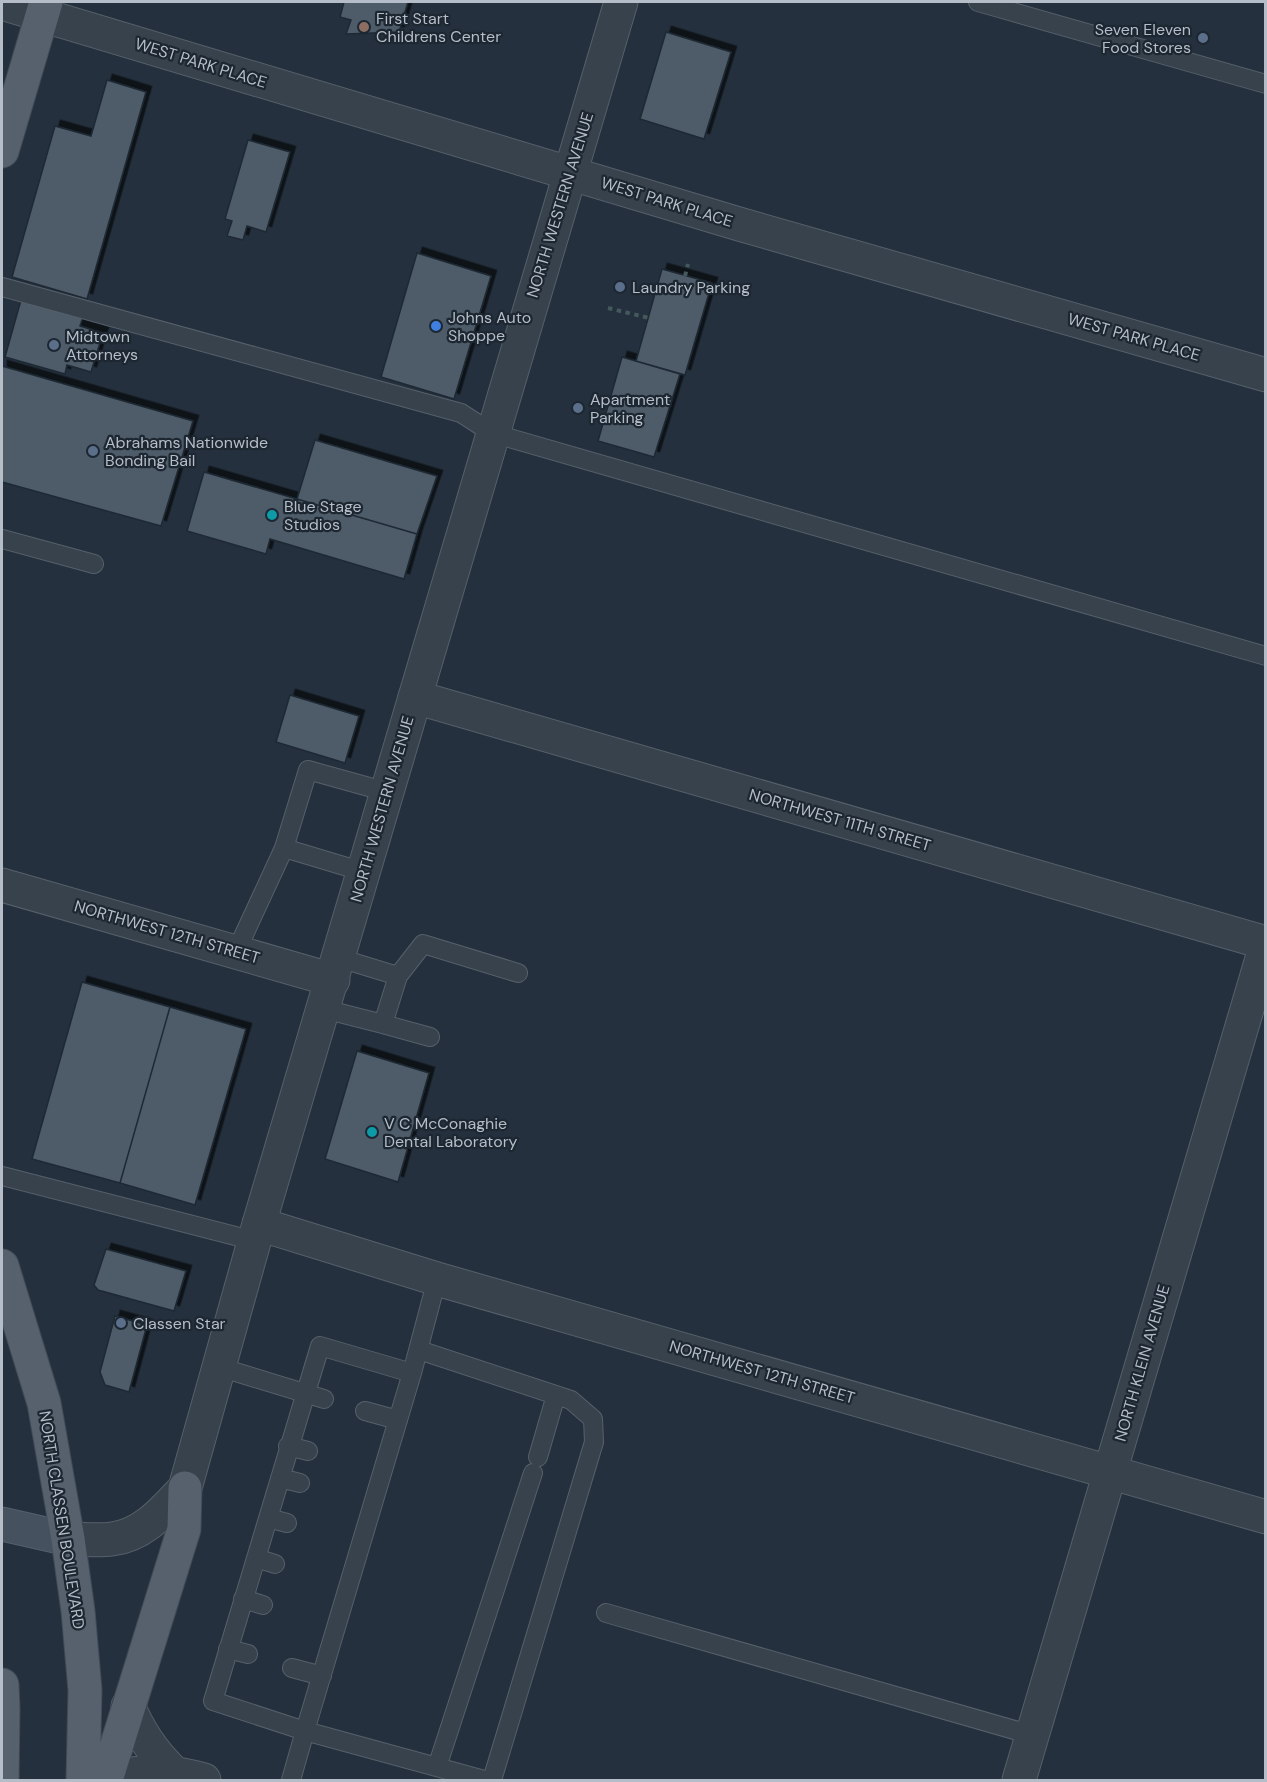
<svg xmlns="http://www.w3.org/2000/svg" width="1267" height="1782" font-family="'DM Sans',sans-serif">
<defs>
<filter id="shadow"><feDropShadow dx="5.5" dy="-5.5" stdDeviation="0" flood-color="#0009"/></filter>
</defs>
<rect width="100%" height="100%" fill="#24303d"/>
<path fill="#4e5b68" stroke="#1f2934" stroke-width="1.5" filter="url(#shadow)" d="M344 2H408L399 32 346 34 351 20 340 17Z
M666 32 731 52 704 139 640 119Z
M107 80 146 92 87 299 12 277 55 126 91 136Z
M248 140 290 152 266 232 247 226 243 240 227 236 232 221 225 219Z
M417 253 491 276 454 399 381 377Z
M662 269 712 283 685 375 636 361Z
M21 300 83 317 80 326 103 333 91 372 67 365 65 374 5 357Z
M622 357 680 374 654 457 598 441Z
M2 366 193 421 161 526 2 482Z
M315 440 437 476 417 534 297 499Z
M204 472 417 534 404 579 270 539 266 554 187 531Z
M290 695 359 716 345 763 276 742Z
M82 982 170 1007 120 1183 32 1159Z
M170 1007 246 1029 195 1205 120 1183Z
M357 1051 429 1073 398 1182 325 1159Z
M106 1249 186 1271 174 1311 98 1290 94 1285Z
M115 1316 147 1325 129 1392 105 1385 100 1372Z"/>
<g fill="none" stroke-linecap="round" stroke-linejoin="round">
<g stroke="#56606b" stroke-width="20">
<path id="service" d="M978 2 1266 84
M2 287 461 413 492 433 1266 656
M2 539 94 564
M284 848 364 872
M236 952 284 848 308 770 387 792
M339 958 398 976 423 944 518 973
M324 1009 383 1024 398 976
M383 1024 430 1037
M2 1176 255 1241
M419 1350 571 1400 593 1419 594 1442 492 1780
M219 1367 324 1399
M412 1373 305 1731 484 1780
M365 1411 398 1420
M288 1446 308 1451
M538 1457 556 1395
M280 1478 300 1483
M268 1518 287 1523
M256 1558 275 1564
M243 1599 263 1605
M606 1613 1032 1735
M228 1649 248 1654
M292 1668 322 1676
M437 1767 533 1473
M291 1780 305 1731 213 1701 320 1346 412 1373 437 1279"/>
</g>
<g stroke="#56606b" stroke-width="35">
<path id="minor" d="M2 3 739 224 1266 375
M415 697 1266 943
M2 885 333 980
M259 1224 437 1279 1266 1517
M128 1706C141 1734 151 1750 173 1772
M117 1780C146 1766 174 1772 204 1780
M1019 1780 1266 945"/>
</g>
<g stroke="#56606b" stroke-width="35">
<path id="tertiary" d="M68 1539C83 1539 98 1541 112 1539 144 1535 164 1510 185 1488L259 1224 621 2"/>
</g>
<g stroke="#56606b" stroke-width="35">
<path id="secondary" d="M2 1524 68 1539"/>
</g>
<g stroke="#414b56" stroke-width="35">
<path id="primary" d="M2 151 46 2
M2 1266 44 1403 68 1539 78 1611 85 1690 83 1780
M2 1685 3 1709 2 1780
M106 1780 184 1529 185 1488"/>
</g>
<path stroke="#44595b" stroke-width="4" stroke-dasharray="4.5 4.5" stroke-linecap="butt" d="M685 276 688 264
M608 308 649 318"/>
<use href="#service" stroke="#38424d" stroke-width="18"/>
<use href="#minor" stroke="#38424d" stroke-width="33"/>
<use href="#tertiary" stroke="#38424d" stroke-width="33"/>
<use href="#secondary" stroke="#465160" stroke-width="33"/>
<use href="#primary" stroke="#56616d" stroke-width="33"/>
</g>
<circle fill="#8d6e63" stroke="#1d2732" stroke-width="2" cx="364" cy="27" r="6"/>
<g fill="#5c6f8a" stroke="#1d2732" stroke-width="2">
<circle cx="1203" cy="38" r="6"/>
<circle cx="620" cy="287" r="6"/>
<circle cx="54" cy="345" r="6"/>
<circle cx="578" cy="408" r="6"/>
<circle cx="93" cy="451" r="6"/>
<circle cx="121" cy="1323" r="6"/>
</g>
<circle fill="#3f7fe0" stroke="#1d2732" stroke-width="2" cx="436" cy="326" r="6"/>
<g fill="#0f9aa8" stroke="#1d2732" stroke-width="2">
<circle cx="272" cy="515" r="6"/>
<circle cx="372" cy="1132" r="6"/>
</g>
<g text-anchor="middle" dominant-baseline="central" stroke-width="4.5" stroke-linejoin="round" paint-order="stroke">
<g font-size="16" fill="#b4bdc8" stroke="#1d2732" text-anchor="start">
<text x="376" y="18">First Start<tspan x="376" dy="18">Childrens Center</tspan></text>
<text x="1191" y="29" text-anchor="end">Seven Eleven<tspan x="1191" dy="18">Food Stores</tspan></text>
<text x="632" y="287">Laundry Parking</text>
<text x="448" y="317">Johns Auto<tspan x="448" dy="18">Shoppe</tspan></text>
<text x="66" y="336">Midtown<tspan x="66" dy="18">Attorneys</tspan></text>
<text x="590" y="399">Apartment<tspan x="590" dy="18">Parking</tspan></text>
<text x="105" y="442">Abrahams Nationwide<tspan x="105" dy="18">Bonding Bail</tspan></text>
<text x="284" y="506">Blue Stage<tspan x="284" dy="18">Studios</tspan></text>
<text x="384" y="1123">V C McConaghie<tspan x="384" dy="18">Dental Laboratory</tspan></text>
<text x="133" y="1323">Classen Star</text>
</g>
<g font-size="16" fill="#b4bdc8" stroke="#1d2732">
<text transform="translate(201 63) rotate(17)">WEST PARK PLACE</text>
<text transform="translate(667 202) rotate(17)">WEST PARK PLACE</text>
<text transform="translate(560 205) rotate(-73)">NORTH WESTERN AVENUE</text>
<text transform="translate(1134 337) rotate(16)">WEST PARK PLACE</text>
<text transform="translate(382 809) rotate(-74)">NORTH WESTERN AVENUE</text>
<text transform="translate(840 820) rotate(16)">NORTHWEST 11TH STREET</text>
<text transform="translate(167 932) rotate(16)">NORTHWEST 12TH STREET</text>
<text transform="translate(1142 1363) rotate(-74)">NORTH KLEIN AVENUE</text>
<text transform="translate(762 1372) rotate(16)">NORTHWEST 12TH STREET</text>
<text transform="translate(62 1520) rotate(81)">NORTH CLASSEN BOULEVARD</text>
</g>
</g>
<rect width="1267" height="1782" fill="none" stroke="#b4bdc8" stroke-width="6"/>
</svg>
